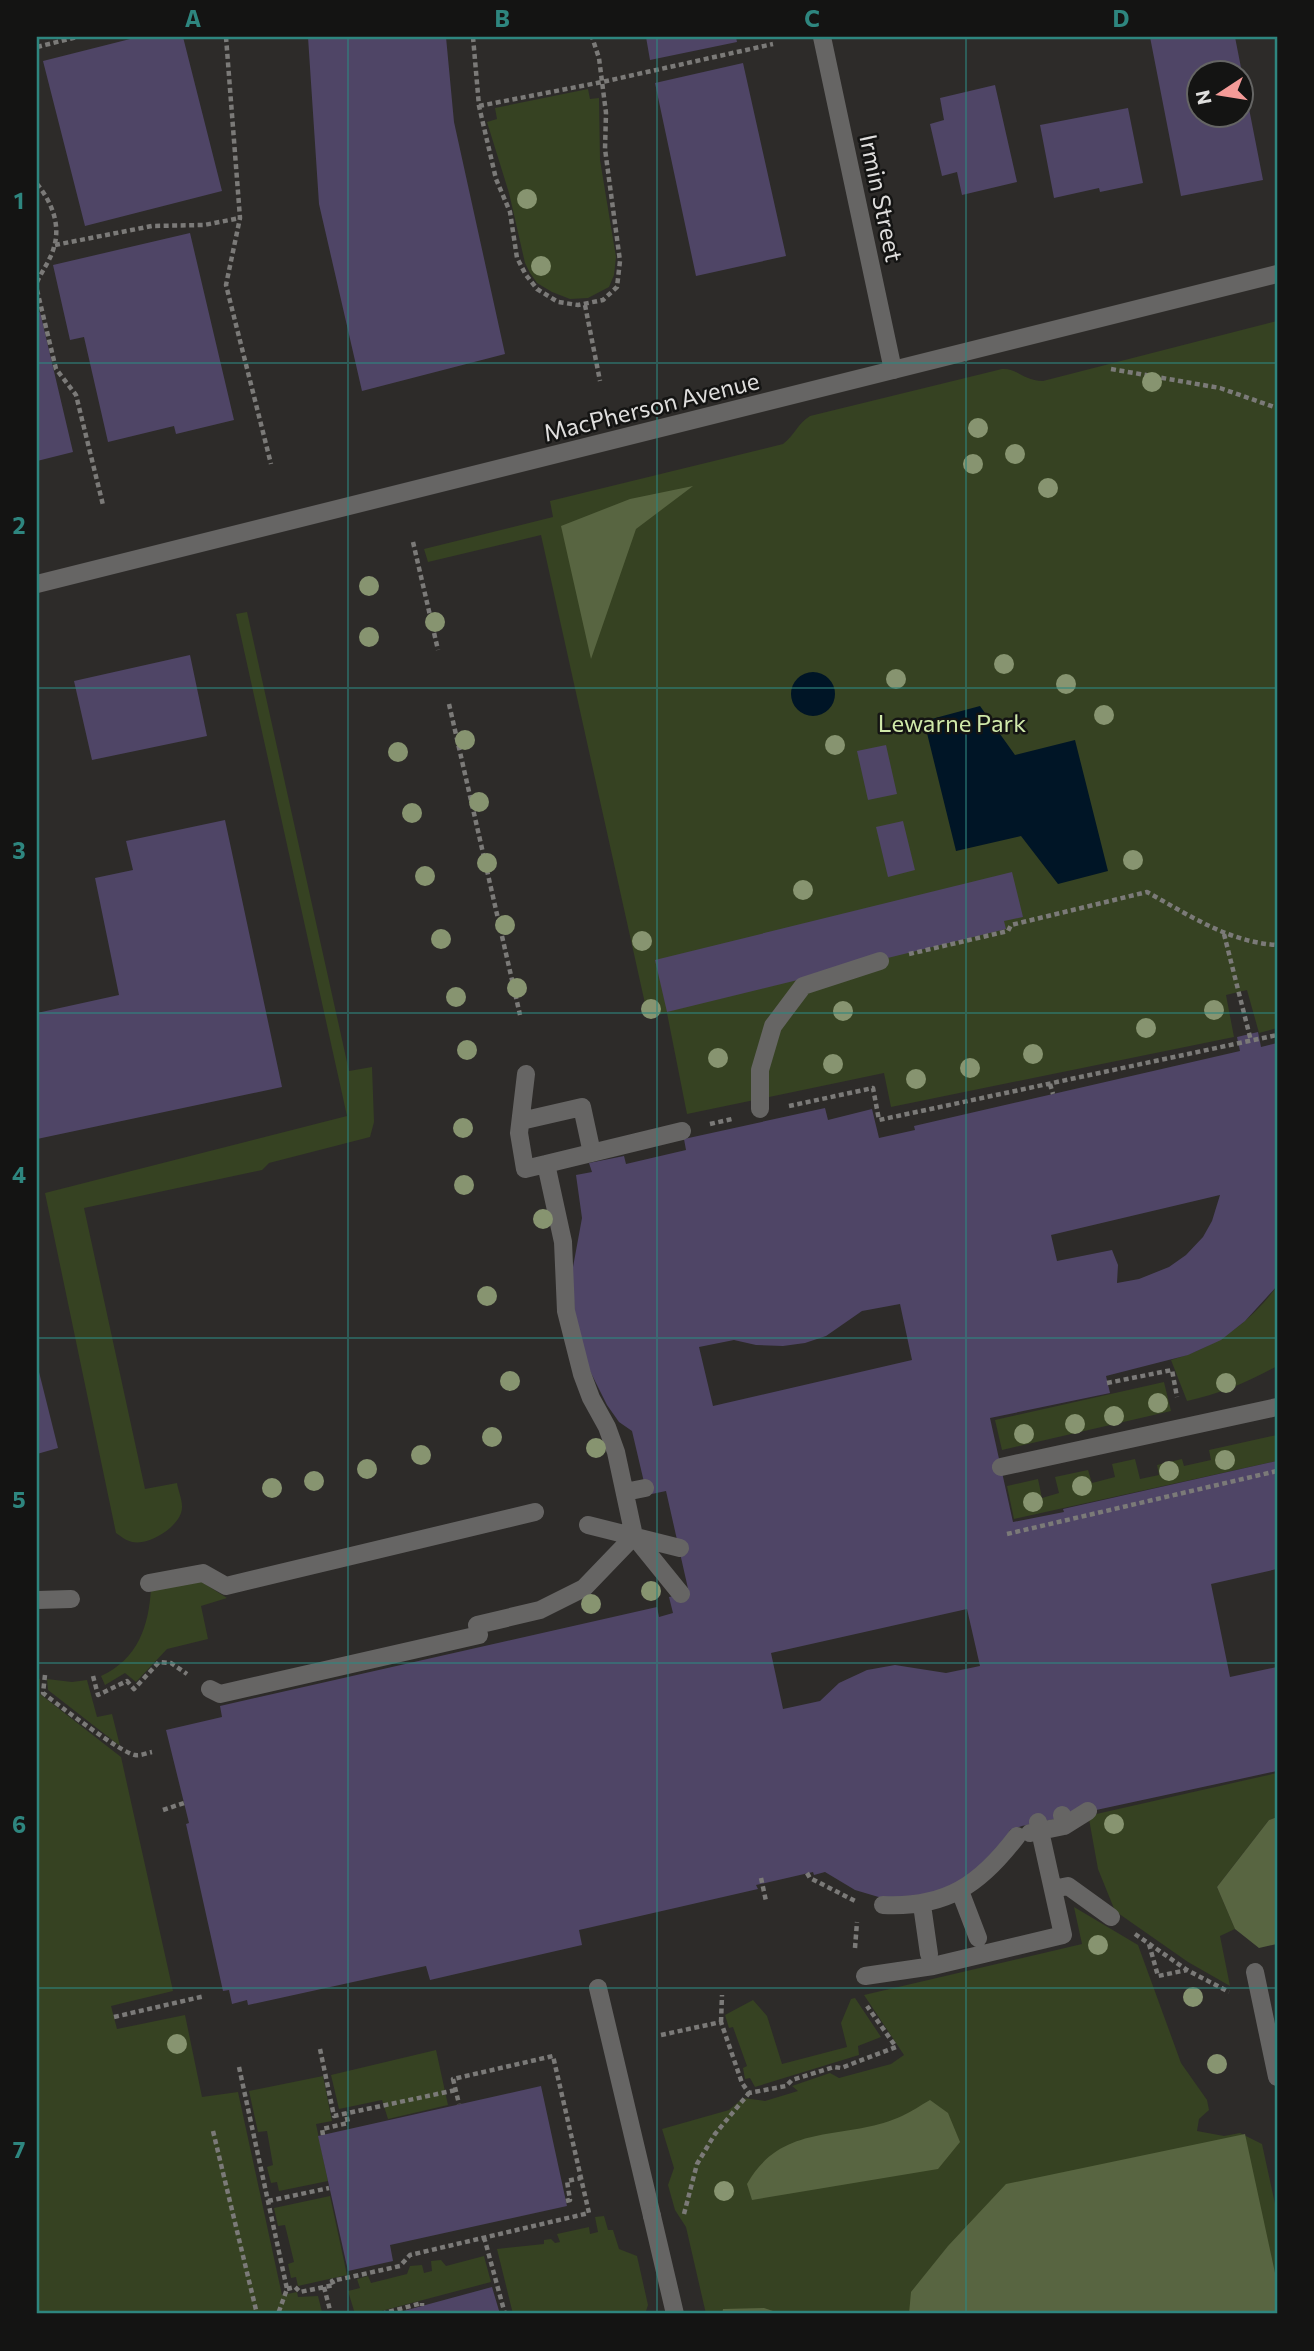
<svg xmlns="http://www.w3.org/2000/svg" width="1314" height="2351" font-family="Commissioner,sans-serif">
<rect width="100%" height="100%" fill="#2d2b29"/>
<path fill="#364222" d="M588 89 590 99 599 98 600 160 616 257 614 275 609 287 588 298 570 299 552 292 537 283 530 273 525 263 509 193 487 122 497 119 495 108Z
M1277 321V1028L1259 1033 1247 990 1226 995 1234 1037 891 1107 884 1073 687 1114 667 1013 648 1017 541 535 428 562 424 549 553 517 550 501 783 444C794 436 798 423 810 416L1002 369C1018 368 1023 381 1043 381Z
M247 612 349 1071 372 1067 374 1122 370 1137 269 1163 262 1170 84 1208 145 1489 177 1483C178 1490 182 1499 182 1506 183 1523 157 1540 142 1542 131 1544 124 1539 116 1533L45 1193 347 1116 236 614Z
M1277 1286V1366C1248 1382 1219 1394 1187 1401L1171 1360C1214 1348 1251 1322 1277 1286Z
M1164 1382 1171 1411 1002 1450 995 1420Z
M1277 1435V1461L1014 1519 1007 1486 1038 1479 1042 1498 1059 1493 1055 1477 1088 1470 1092 1483 1115 1477 1112 1464 1135 1459 1140 1479 1159 1475 1157 1465 1182 1459 1184 1466 1211 1460 1209 1450Z
M197 1579 227 1598 201 1606 208 1639 167 1649 136 1682 125 1673 105 1685 101 1676C138 1659 149 1626 151 1588Z
M37 1678 40 1679V1694L121 1757 173 1991 111 2006 117 2029 185 2015 202 2097 238 2092 282 2295 297 2292 298 2297 318 2296 322 2312 319 2314H37Z
M47 1679 72 1682 87 1680 97 1717 112 1714 120 1746 48 1690Z
M1277 1773V1817L1269 1820 1217 1887 1235 1929 1220 1936 1230 1986 1188 1962 1115 1911 1098 1869 1089 1819 1092 1815Z
M1074 1907 1138 1945 1181 2063 1207 2100 1209 2110 1199 2119 1197 2131 1224 2136 1240 2133 1262 2144 1277 2213V2314H706L686 2227 675 2210 668 2185 674 2168 662 2129 729 2110 743 2098 765 2101 798 2091 792 2086 830 2073 839 2078 891 2064 904 2055 864 1995 1082 1944Z
M855 1998 881 2037 858 2046 859 2055 755 2087 750 2078 745 2079 743 2068 747 2066 733 2027 729 2028 725 2015 753 2000 767 2016 782 2064 847 2047 841 2023 851 1999Z
M436 2050 448 2105 388 2119 382 2100 339 2109 331 2075Z
M323 2076 332 2121 316 2124 328 2181 279 2191 277 2182 271 2183 267 2167 273 2165 267 2131 258 2132 249 2091Z
M330 2196 347 2275 298 2286 296 2277 291 2278 288 2264 294 2262 285 2225 278 2226 274 2208Z
M604 2216 608 2230H613L619 2249 637 2256 648 2305 645 2314H513L497 2249 544 2244V2240L551 2239 555 2243 560 2242 557 2234 589 2227 590 2234 598 2232 595 2217Z
M484 2256 491 2282 370 2314H355L348 2291 360 2288 357 2279 368 2276 371 2283 407 2274 410 2266 422 2265 424 2273 432 2271 431 2261 441 2260 446 2266Z"/>
<path fill="#586541" d="M693 486 636 529 591 659 561 526 630 499Z
M1277 1817V1944L1259 1948 1235 1929 1217 1887 1269 1820Z
M930 2100 948 2113 960 2142 938 2169 752 2200 747 2184C783 2120 846 2142 902 2116 911 2112 921 2105 930 2100Z
M1245 2134 1277 2282V2314H909L911 2292 948 2246 1006 2184Z
M764 2308 782 2314H722L723 2309Z"/>
<path fill="#001526" d="M791 694a22 22 0 1 1 44 0a22 22 0 1 1-44 0Z
M980 706 1015 755 1075 740 1108 871 1058 884 1021 836 956 851 924 721Z"/>
<path fill="#4f4566" fill-rule="evenodd" d="M138 37H183L222 191 85 226 43 61Z
M308 37H446L454 122 505 354 362 391 319 204Z
M646 37H736L737 42 650 60Z
M1150 37H1235L1263 180 1181 196ZM1198 74H1240V116H1198Z
M743 63 786 256 696 276 655 83Z
M995 85 1017 182 962 195 957 172 942 176 930 124 944 120 940 98Z
M1128 108 1143 183 1100 192 1099 188 1054 198 1040 125Z
M190 233 234 420 176 434 174 426 108 442 84 337 70 340 53 265Z
M40 312 73 452 37 461V313Z
M190 655 207 736 92 760 74 681Z
M886 745 897 794 868 800 857 751Z
M225 820 282 1087 37 1139V1013L119 995 95 878 133 870 126 841Z
M903 821 915 870 888 877 876 827Z
M1012 872 1023 917 1004 921 1006 929 667 1012 655 960Z
M1258 1032 1261 1047 1277 1043V1286L1245 1321 1221 1340 1188 1355 1106 1376 1110 1393 990 1418 1013 1522 1064 1512 1063 1509 1277 1461V1569L1211 1584 1230 1677 1277 1667V1771L1022 1826 1010 1830 1006 1838 975 1874 932 1895 882 1898 855 1890 825 1872 814 1875 813 1872 756 1885 758 1889 579 1930 582 1945 430 1980 426 1966 248 2005 247 2000 232 2004 229 1990 223 1991 186 1824 189 1823 166 1730 222 1717 220 1706 657 1607 659 1617 673 1613 669 1597 689 1593 666 1491 647 1495 632 1431 619 1422 607 1405 584 1359 575 1317 573 1285V1267L582 1218 576 1175 592 1172 589 1163 624 1156 626 1164 686 1150 684 1139 825 1108 828 1120 872 1109 879 1138 915 1130 914 1126 1240 1051 1237 1037ZM1220 1195 1212 1221 1203 1237 1186 1255 1169 1267 1139 1279 1117 1283 1118 1265 1112 1250 1057 1261 1051 1235ZM900 1304 912 1360 713 1406 699 1347 734 1340 756 1345 783 1346 805 1343 826 1336 862 1311ZM967 1609 980 1666 946 1673 895 1665 867 1670 839 1683 820 1701 783 1709 771 1653Z
M37 1364 58 1448 37 1454Z
M541 2086 567 2206 390 2245 393 2261 348 2271 318 2136Z
M492 2287 500 2314H396V2313Z"/>
<g fill="none" stroke-linecap="round" stroke-linejoin="round">
<path stroke="#7b7a78" stroke-width="4.5" stroke-dasharray="5 3.5" stroke-linecap="butt" d="M226 37 240 218 226 285 271 464
M473 37 479 106 496 179 510 212 517 258 526 275 537 289 558 302 578 305 603 300 617 287 620 261 605 149 606 113 599 58 592 37
M37 47 77 37
M479 106 602 82 773 44
M37 184C51 201 61 224 54 247 51 259 42 271 37 282
M55 245 152 226 204 225 240 218
M37 290 56 369 76 395 103 505
M585 305 600 381
M1111 369 1220 388 1277 408
M413 542 438 650
M449 704 520 1015
M1224 934 1251 1041
M909 954 1008 931 1011 925 1147 892C1189 915 1228 942 1277 945
M1050 1084 1053 1094
M789 1106 873 1088 879 1120 1277 1035
M710 1124 732 1119
M1107 1383 1172 1370 1177 1397
M1007 1534 1277 1471
M45 1675 43 1693C57 1704 121 1753 135 1755 140 1756 147 1753 152 1752
M93 1676 98 1695 127 1681 134 1689 159 1662 171 1663 187 1674
M163 1810 184 1803
M807 1873 810 1878 855 1901
M761 1878 766 1901
M1135 1934 1187 1970 1229 1992
M1149 1944 1158 1976 1187 1970
M855 1948 857 1922
M114 2017 205 1996
M721 2022 722 1995
M661 2035 721 2022 742 2083 749 2093 786 2086 792 2080 834 2067 841 2068 896 2047 867 2006
M320 2049 334 2116 456 2090
M239 2067 287 2289 278 2314
M213 2131 257 2314
M323 2135 322 2129 348 2123 346 2113
M268 2201 329 2188
M566 2201 570 2200 567 2181 581 2178
M684 2214 697 2164 715 2134 749 2093
M484 2237 505 2314
M324 2287 331 2314
M287 2289 295 2287 300 2292 334 2285 332 2281 400 2266 410 2255 589 2213 553 2056 453 2079 459 2104
M381 2314 422 2303V2306"/>
<path stroke="#666564" stroke-width="18" d="M598 1988 652 2216"/>
<path stroke="#666564" stroke-width="18" d="M526 1074 519 1133 525 1169 546 1164
M760 1109V1070L773 1026 803 986 880 961
M521 1121 582 1107 592 1153
M1001 1467 1277 1407
M625 1492 645 1488
M588 1525 680 1548
M149 1583 203 1573 226 1586 535 1512
M681 1594 634 1536 616 1452 607 1427 591 1398 582 1374 566 1311 563 1242 546 1164 682 1131
M210 1689 220 1694 479 1635 477 1625 540 1610 584 1588 634 1536
M1064 1826 1088 1811
M1030 1833 1064 1826 1062 1815
M1053 1889 1068 1886 1111 1917
M960 1891 978 1938
M883 1905C946 1908 980 1885 1017 1836
M922 1905 929 1954
M865 1976 933 1966 1063 1935 1038 1822"/>
<path stroke="#666564" stroke-width="18" d="M822 37 893 370
M37 1600 71 1599
M1255 1972 1277 2077
M652 2216 675 2314"/>
<path stroke="#666564" stroke-width="18" d="M37 584 1277 274"/>
</g>
<g fill="#879470">
<circle cx="527" cy="199" r="10"/>
<circle cx="541" cy="266" r="10"/>
<circle cx="1152" cy="382" r="10"/>
<circle cx="978" cy="428" r="10"/>
<circle cx="1015" cy="454" r="10"/>
<circle cx="973" cy="464" r="10"/>
<circle cx="1048" cy="488" r="10"/>
<circle cx="369" cy="586" r="10"/>
<circle cx="435" cy="622" r="10"/>
<circle cx="369" cy="637" r="10"/>
<circle cx="1004" cy="664" r="10"/>
<circle cx="896" cy="679" r="10"/>
<circle cx="1066" cy="684" r="10"/>
<circle cx="1104" cy="715" r="10"/>
<circle cx="465" cy="740" r="10"/>
<circle cx="835" cy="745" r="10"/>
<circle cx="398" cy="752" r="10"/>
<circle cx="479" cy="802" r="10"/>
<circle cx="412" cy="813" r="10"/>
<circle cx="1133" cy="860" r="10"/>
<circle cx="487" cy="863" r="10"/>
<circle cx="425" cy="876" r="10"/>
<circle cx="803" cy="890" r="10"/>
<circle cx="505" cy="925" r="10"/>
<circle cx="441" cy="939" r="10"/>
<circle cx="642" cy="941" r="10"/>
<circle cx="517" cy="988" r="10"/>
<circle cx="456" cy="997" r="10"/>
<circle cx="651" cy="1009" r="10"/>
<circle cx="1214" cy="1010" r="10"/>
<circle cx="843" cy="1011" r="10"/>
<circle cx="1146" cy="1028" r="10"/>
<circle cx="467" cy="1050" r="10"/>
<circle cx="1033" cy="1054" r="10"/>
<circle cx="718" cy="1058" r="10"/>
<circle cx="833" cy="1064" r="10"/>
<circle cx="970" cy="1068" r="10"/>
<circle cx="916" cy="1079" r="10"/>
<circle cx="463" cy="1128" r="10"/>
<circle cx="464" cy="1185" r="10"/>
<circle cx="543" cy="1219" r="10"/>
<circle cx="487" cy="1296" r="10"/>
<circle cx="510" cy="1381" r="10"/>
<circle cx="1226" cy="1383" r="10"/>
<circle cx="1158" cy="1403" r="10"/>
<circle cx="1114" cy="1416" r="10"/>
<circle cx="1075" cy="1424" r="10"/>
<circle cx="1024" cy="1434" r="10"/>
<circle cx="492" cy="1437" r="10"/>
<circle cx="596" cy="1448" r="10"/>
<circle cx="421" cy="1455" r="10"/>
<circle cx="1225" cy="1460" r="10"/>
<circle cx="367" cy="1469" r="10"/>
<circle cx="1169" cy="1471" r="10"/>
<circle cx="314" cy="1481" r="10"/>
<circle cx="1082" cy="1486" r="10"/>
<circle cx="272" cy="1488" r="10"/>
<circle cx="1033" cy="1502" r="10"/>
<circle cx="651" cy="1591" r="10"/>
<circle cx="591" cy="1604" r="10"/>
<circle cx="1114" cy="1824" r="10"/>
<circle cx="1098" cy="1945" r="10"/>
<circle cx="1193" cy="1997" r="10"/>
<circle cx="177" cy="2044" r="10"/>
<circle cx="1217" cy="2064" r="10"/>
<circle cx="724" cy="2191" r="10"/>
</g>
<path fill="none" stroke="#2e867f" stroke-width="2" stroke-opacity="0.55" d="M348 37V2314M657 37V2314M966 37V2314M37 363H1277M37 688H1277M37 1013H1277M37 1338H1277M37 1663H1277M37 1988H1277"/>
<g text-anchor="middle" dominant-baseline="central" stroke-width="5" stroke-linejoin="round" paint-order="stroke">
<g font-size="24" fill="#dfdedd" stroke="#141413">
<text transform="translate(882 198) rotate(78)">Irmin Street</text>
<text transform="translate(651 406) rotate(-14)">MacPherson Avenue</text>
</g>
<g font-size="24" fill="#d0e9aa" stroke="#141413">
<text x="952" y="722">Lewarne Park</text>
</g>
</g>
<rect width="1314" height="2351" fill="none" stroke="#141413" stroke-width="77"/>
<g transform="translate(1220 94) rotate(258)"><circle r="33" fill="#141413" stroke="#656564" stroke-width="2"/>
<path d="M0-5L12 26L0 18L-12 26Z" fill="#f59b98"/>
<text y="-10" font-size="19" font-weight="bold" text-anchor="middle" fill="#dfdedd">N</text>
</g>
<rect x="38" y="38" width="1238" height="2274" fill="none" stroke="#2e867f" stroke-width="2.5"/>
<g font-size="23" text-anchor="middle" font-weight="bold" fill="#2e867f">
<text x="193" y="27">A</text>
<text x="502" y="27">B</text>
<text x="812" y="27">C</text>
<text x="1121" y="27">D</text>
<text x="19" y="209">1</text>
<text x="19" y="534">2</text>
<text x="19" y="859">3</text>
<text x="19" y="1183">4</text>
<text x="19" y="1508">5</text>
<text x="19" y="1833">6</text>
<text x="19" y="2158">7</text>
</g>
</svg>
